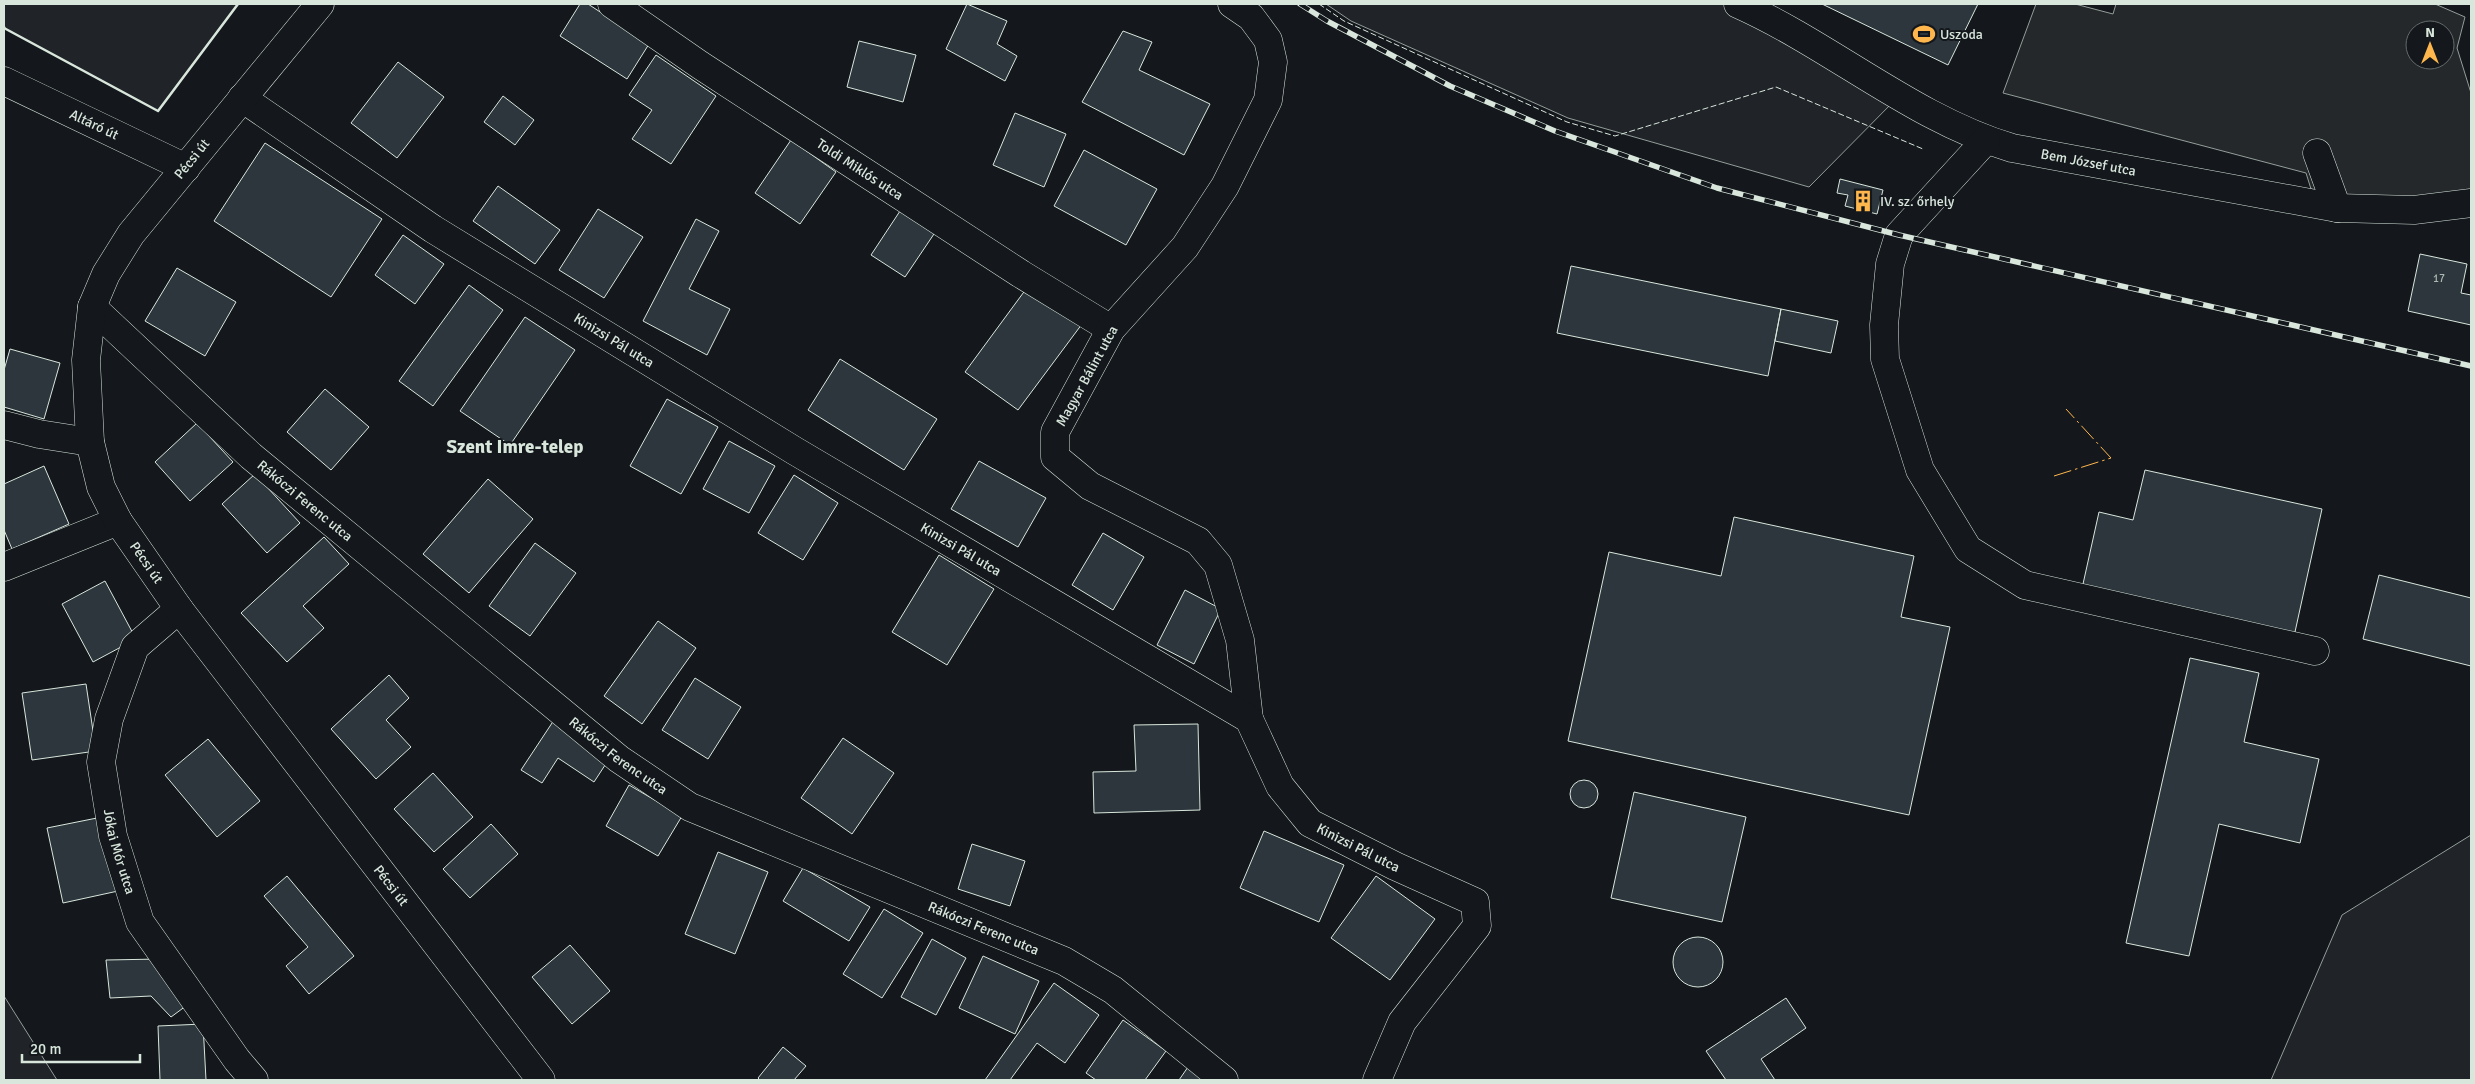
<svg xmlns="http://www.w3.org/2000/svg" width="2475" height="1084" font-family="Signika,sans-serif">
<rect width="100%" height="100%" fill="#14181c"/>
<path fill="#202428" stroke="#939e99" d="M4 4H238L158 111 6 29 4 25Z
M1326 4H1738L1899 96 1809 187 1568 118 1351 21Z
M2471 835V1080H2271L2342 915Z
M4 996 57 1080H4Z"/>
<path fill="#24282b" stroke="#939e99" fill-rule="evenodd" d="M2036 4H2075L2113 14 2116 4H2435L2465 17 2457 48 2471 93V203L2316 205 2306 173 2003 93ZM2415 30H2445V60H2415Z"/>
<path fill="#2c363c" stroke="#d8e6dc" d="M580 4H588L649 44 627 79 560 36Z
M967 4 1007 21 997 44 1017 56 1005 81 946 49Z
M1822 4H1978L1948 65Z
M1123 31 1152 42 1139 70 1210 104 1184 155 1082 102Z
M859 41 916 55 903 102 847 87Z
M656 55 716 96 671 164 632 139 652 110 629 95Z
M398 62 444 97 397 158 351 123Z
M503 96 534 120 515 145 484 122Z
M1015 113 1066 134 1044 187 993 165Z
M791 140 836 172 800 224 755 193Z
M265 143 382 219 331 297 214 221Z
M1084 150 1157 189 1126 245 1054 206Z
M1840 179 1883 190 1877 214 1845 206 1848 195 1837 193Z
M498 186 560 230 535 264 473 221Z
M902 208 936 231 905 277 871 255Z
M598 209 643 237 604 298 559 270Z
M696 219 719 231 689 289 730 309 707 355 643 321Z
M403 235 444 264 415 304 375 275Z
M2420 254 2467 264 2461 293 2471 295V325L2408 311Z
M1571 266 1781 309 1768 376 1557 333Z
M177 268 236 302 205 356 145 321Z
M469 285 503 310 433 406 399 381Z
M1029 285 1082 324 1018 410 965 372Z
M1781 309 1838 321 1831 353 1775 341Z
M525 317 575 350 510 445 460 411Z
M10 349 60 363 44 419 4 407V370Z
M840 359 937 419 904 470 808 410Z
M325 389 369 427 331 470 287 432Z
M667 399 718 427 681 494 630 466Z
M197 423 233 462 190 501 155 462Z
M729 441 775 466 749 513 703 489Z
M979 461 1046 498 1018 547 951 509Z
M44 466 69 524 12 549 4 530V484Z
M2145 470 2322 509 2293 641 2081 593 2099 512 2133 520Z
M255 474 300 523 267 553 222 504Z
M794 475 838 503 803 560 758 533Z
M488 479 533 519 469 593 423 554Z
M1734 517 1914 556 1901 617 1950 627 1909 815 1568 741 1609 552 1721 576Z
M1103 533 1144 557 1113 610 1072 585Z
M324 537 349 564 303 606 324 628 287 662 241 613Z
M535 543 576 573 530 636 489 606Z
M939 555 994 589 947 665 892 632Z
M2379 575 2471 598V666L2363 639Z
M105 581 136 639 93 662 62 604Z
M1185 590 1221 609 1194 664 1157 645Z
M658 621 696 648 642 724 604 696Z
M2190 658 2259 673 2244 742 2319 759 2300 843 2219 824 2189 956 2126 943Z
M389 675 409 698 386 720 411 747 376 779 331 729Z
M695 678 741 707 708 759 662 730Z
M86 684 96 751 32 760 22 693Z
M554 720 611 756 594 782 558 758 542 783 521 770Z
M1198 724 1200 810 1094 813 1093 772 1136 771 1134 725Z
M843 738 894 773 852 834 801 798Z
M208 739 260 801 217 837 165 775Z
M433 773 473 817 434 852 394 809Z
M1570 794a14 14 0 1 1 28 0a14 14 0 1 1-28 0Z
M629 785 682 816 658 856 606 826Z
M1634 792 1746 817 1722 922 1611 898Z
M102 817 118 891 63 903 47 828Z
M491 824 518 854 470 898 443 869Z
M1264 831 1344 865 1319 922 1240 888Z
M972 844 1025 861 1010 906 958 889Z
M718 852 768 872 735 954 685 934Z
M803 868 870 907 849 941 783 901Z
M287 876 354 956 309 994 286 966 308 947 264 896Z
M1376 876 1435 919 1390 980 1331 938Z
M884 909 923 933 882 998 843 974Z
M1673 962a25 25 0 1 1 50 0a25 25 0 1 1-50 0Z
M932 939 966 958 936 1015 901 997Z
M570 945 610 991 572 1024 532 977Z
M983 956 1039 981 1015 1034 959 1008Z
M160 959 194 1000 171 1017 151 996 110 998 106 960Z
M1054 983 1099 1015 1065 1063 1037 1043 1010 1080H985Z
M1786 998 1806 1028 1761 1059 1775 1080H1726L1706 1051Z
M1123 1020 1166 1051 1145 1080H1096L1086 1073Z
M203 1024 206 1080H160L158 1026Z
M783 1047 806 1066 794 1080H760L758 1078Z
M1188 1067 1206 1080H1179Z"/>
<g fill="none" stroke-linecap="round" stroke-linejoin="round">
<g stroke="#d8e6dc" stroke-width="29">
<g id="minor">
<path id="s1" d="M612 4 700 65 1021 274 1111 329"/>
<path d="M1232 4 1251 17 1268 40 1273 62 1268 100 1225 186 1185 247 1111 329 1055 432V457L1090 486 1198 541 1218 565 1240 640 1249 719"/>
<path id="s2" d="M1738 4C1832 46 1914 119 2012 148L2337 208 2414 210 2471 203"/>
<path id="s3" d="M4 81 186 168"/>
<path id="s4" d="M242 98 433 229 795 451 1249 719 1280 786 1310 823 1395 866 1475 902 1477 926 1402 1022 1377 1080"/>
<path d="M1986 140 1899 235 1890 264 1884 325 1885 359 1920 470 1968 549 2025 585 2315 651"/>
<path d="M2317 153 2337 208"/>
<path id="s5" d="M92 307 251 456 619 759 690 807 1064 961 1113 990 1224 1080"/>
<path d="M4 425 39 434 90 442"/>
<path d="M4 567 118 521"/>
<path id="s6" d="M179 609 135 647 109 719 101 762 113 836 140 922 237 1060 254 1080"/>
</g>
</g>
<g stroke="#d8e6dc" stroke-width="29">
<g id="major">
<path id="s7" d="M320 4 131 234 106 274 92 307 86 360 90 442 101 487 118 521 179 609 541 1080"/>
</g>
</g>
<use href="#minor" stroke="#14181c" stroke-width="28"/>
<use href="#major" stroke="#14181c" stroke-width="28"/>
<g stroke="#d8e6dc" stroke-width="5.5">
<path id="rail" d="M1300 4 1327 21 1450 86 1555 131 1717 188 1899 235 2471 366"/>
</g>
<use href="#rail" stroke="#14181c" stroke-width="4" stroke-dasharray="11" stroke-linecap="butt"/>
<path stroke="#d8e6dc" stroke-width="1" stroke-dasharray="6 2.5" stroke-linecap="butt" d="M1319 4 1344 21 1567 122 1615 136 1776 87 1923 149"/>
<path stroke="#d8e6dc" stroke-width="2.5" d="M4 28 158 111 238 4"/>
<path stroke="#ffb74d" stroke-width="1" stroke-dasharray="18 4 2.5 4" stroke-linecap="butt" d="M2054 476 2111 458 2066 409"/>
</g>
<defs>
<g id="stadium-bare" transform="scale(1.725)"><path d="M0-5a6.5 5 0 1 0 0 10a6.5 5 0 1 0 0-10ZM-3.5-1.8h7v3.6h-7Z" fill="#ffb74d" stroke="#14181c" stroke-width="2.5" paint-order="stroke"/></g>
<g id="building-bare" transform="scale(1.725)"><path d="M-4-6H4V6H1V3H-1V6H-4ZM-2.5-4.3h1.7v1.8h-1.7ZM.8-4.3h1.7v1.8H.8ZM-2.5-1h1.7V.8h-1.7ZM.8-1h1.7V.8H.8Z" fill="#ffb74d" stroke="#14181c" stroke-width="2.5" paint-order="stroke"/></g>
</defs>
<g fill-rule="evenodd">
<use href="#stadium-bare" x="1924" y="34"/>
<use href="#building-bare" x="1863" y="201"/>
</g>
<g text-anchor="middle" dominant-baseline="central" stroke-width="4" stroke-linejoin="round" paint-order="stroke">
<g font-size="11" fill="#adbab4">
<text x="2439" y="278">17</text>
</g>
<g font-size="14" fill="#d8e6dc" stroke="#14181c" text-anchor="start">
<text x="1940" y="34">Uszoda</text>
<text x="1880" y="201">IV. sz. őrhely</text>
</g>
<g font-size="14" fill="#d8e6dc" stroke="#14181c">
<text stroke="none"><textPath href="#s3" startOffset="100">Altáró út</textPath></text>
<text transform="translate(192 159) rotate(-51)">Pécsi út</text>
<text stroke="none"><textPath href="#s2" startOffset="388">Bem József utca</textPath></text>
<text stroke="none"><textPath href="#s1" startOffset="298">Toldi Miklós utca</textPath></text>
<text stroke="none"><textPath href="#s4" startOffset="444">Kinizsi Pál utca</textPath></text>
<text transform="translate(1087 376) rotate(-61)">Magyar Bálint utca</text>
<text stroke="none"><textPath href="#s5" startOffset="288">Rákóczi Ferenc utca</textPath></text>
<text stroke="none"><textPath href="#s4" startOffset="849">Kinizsi Pál utca</textPath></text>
<text stroke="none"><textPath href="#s7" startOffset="651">Pécsi út</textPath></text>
<text stroke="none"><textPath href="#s5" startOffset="692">Rákóczi Ferenc utca</textPath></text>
<text stroke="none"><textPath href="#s4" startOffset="1359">Kinizsi Pál utca</textPath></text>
<text stroke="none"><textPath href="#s6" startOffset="270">Jókai Mór utca</textPath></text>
<text stroke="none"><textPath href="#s7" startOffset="1056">Pécsi út</textPath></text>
<text stroke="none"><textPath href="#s5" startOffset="1098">Rákóczi Ferenc utca</textPath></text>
</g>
<g font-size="19" font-weight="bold" fill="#d8e6dc" stroke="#14181c">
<text x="515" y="447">Szent Imre-telep</text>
</g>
</g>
<rect width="2475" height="1084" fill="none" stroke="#d8e6dc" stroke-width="10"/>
<g transform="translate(2430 45)"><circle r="24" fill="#14181c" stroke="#626a69"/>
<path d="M0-4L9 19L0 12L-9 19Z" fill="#ffb74d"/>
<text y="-8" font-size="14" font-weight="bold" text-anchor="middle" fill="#d8e6dc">N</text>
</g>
<path d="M22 1054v8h118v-8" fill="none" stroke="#d8e6dc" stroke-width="2.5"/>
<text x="30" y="1054" font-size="15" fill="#d8e6dc" stroke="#14181c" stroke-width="4" paint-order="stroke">20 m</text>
</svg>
